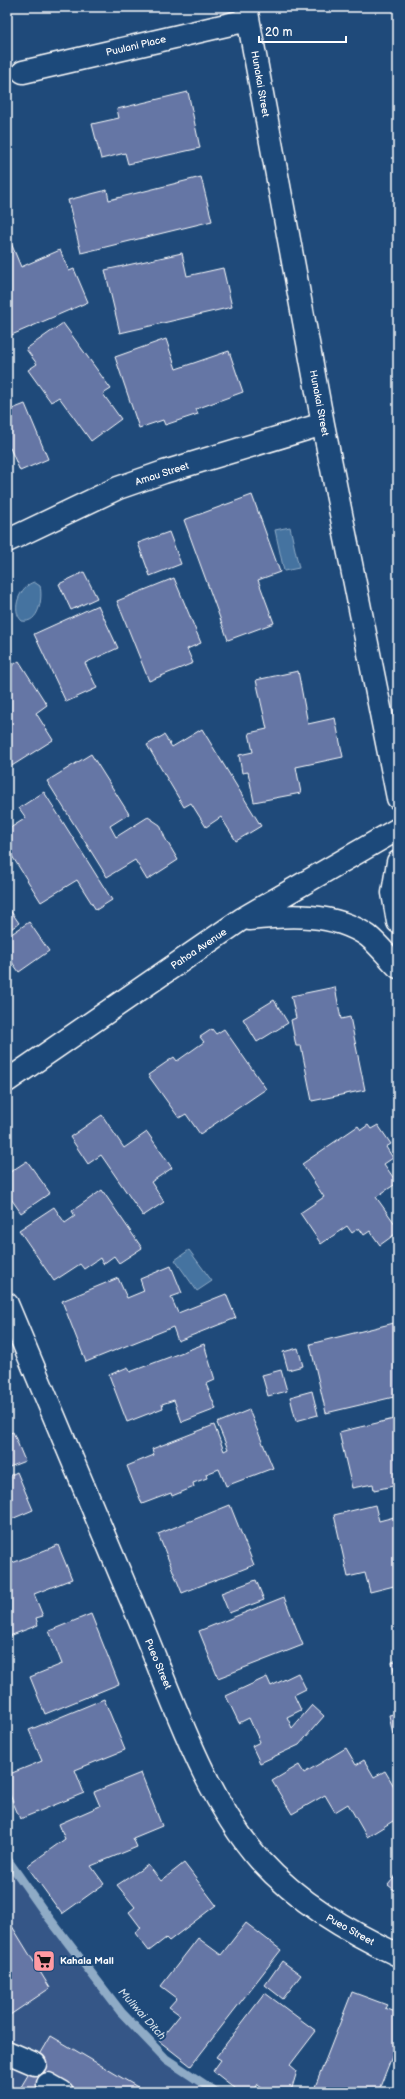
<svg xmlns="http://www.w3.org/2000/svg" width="405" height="2099" font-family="'Balsamiq Sans',sans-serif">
<rect width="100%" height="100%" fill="#1f4a7a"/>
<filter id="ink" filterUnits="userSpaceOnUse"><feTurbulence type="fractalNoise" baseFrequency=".025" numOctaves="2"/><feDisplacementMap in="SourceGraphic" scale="8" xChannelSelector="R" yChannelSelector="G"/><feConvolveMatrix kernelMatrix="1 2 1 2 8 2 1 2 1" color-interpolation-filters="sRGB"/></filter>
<g filter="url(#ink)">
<path fill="#345787" d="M7 1859 43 1910 121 2012 166 2059 216 2092H7Z"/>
<path fill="#4473a0" stroke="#8fabc6" d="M290 527 299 568 284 571 275 530Z
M34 582 40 586C43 598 39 624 22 621 10 610 20 586 34 582Z
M189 1250 212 1281 197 1291 175 1260Z"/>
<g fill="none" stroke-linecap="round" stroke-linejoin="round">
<path stroke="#8fabc6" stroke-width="9" d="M7 1859 43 1910 121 2012 166 2059 216 2092"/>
</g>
<path fill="#6576a5" stroke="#fff" d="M188 92 200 148 128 164 125 153 101 159 92 124 119 118 117 109Z
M201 177 212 221 81 253 68 200 107 190 109 200Z
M11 243 21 267 60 250 69 271 74 269 88 302 7 337V244Z
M182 253 187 276 223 268 232 307 120 333 105 270Z
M63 323 111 389 103 394 121 419 91 441 59 397 51 402 28 370 37 364 26 349Z
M166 339 176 369 229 351 243 392 196 409 198 414 165 425 163 420 139 428 115 357Z
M25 404 48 459 20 471 10 448 7 450V411Z
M252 495 280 572 258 580 274 623 228 640 184 520Z
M169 532 181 564 150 576 138 543Z
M84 572 97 598 71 610 59 584Z
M174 578 201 643 187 649 193 663 149 681 117 601Z
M98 605 118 648 85 663 97 688 66 702 34 634Z
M19 661 47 705 36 713 53 740 7 769V669Z
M298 671 308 724 335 718 343 757 296 767 301 793 254 802 248 772 242 773 239 755 253 752 249 733 267 729 256 680Z
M202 729 261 826 236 841 221 817 206 827 191 803 184 807 147 745 164 735 172 747Z
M91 754 129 814 110 826 116 837 148 817 160 825 165 838 178 860 147 880 135 860 107 877 47 781Z
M44 792 112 900 96 910 77 880 41 902 7 848V830L26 818 19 808Z
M7 906 19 923 7 932Z
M29 922 49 951 19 972 7 955V937Z
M335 987 341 1019 350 1017 365 1090 312 1101 301 1046H296L291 1020 296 1018 291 996Z
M274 1000 288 1023 257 1042 243 1019Z
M212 1029 216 1034 224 1029 266 1089 200 1134 186 1114 179 1118 148 1075 174 1057 177 1061 204 1042 200 1037Z
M102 1115 124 1148 147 1132 172 1168 151 1182 164 1202 143 1216 101 1155 88 1164 70 1137Z
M368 1125 371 1129 378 1125 391 1144 386 1147 393 1158 384 1164 397 1183 376 1197 398 1228V1232L380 1245 370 1231 364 1235 359 1228 352 1233 347 1226 321 1244 300 1213 324 1197 302 1164 358 1126 361 1130Z
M27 1161 50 1193 21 1213 7 1193V1174Z
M102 1190 142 1248 119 1263 114 1256 103 1264 100 1258 84 1269 80 1264 54 1281 19 1230 54 1207 65 1223 75 1216 72 1211Z
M171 1266 182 1293 171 1297 178 1313 226 1294 236 1318 178 1341 173 1327 86 1362 62 1301 118 1278 127 1298 144 1291 140 1279Z
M398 1322V1396L326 1413 310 1344Z
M204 1344 215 1380 206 1384 216 1409 182 1422 174 1400 162 1404 163 1408 127 1422 109 1375 128 1367 130 1372Z
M298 1348 303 1366 288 1370 283 1352Z
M281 1370 287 1391 268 1396 262 1375Z
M312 1391 318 1415 296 1421 290 1397Z
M249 1410 273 1468 226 1486 219 1469 206 1474 207 1478 193 1483 194 1487 172 1496 171 1493 142 1504 127 1466 154 1455 152 1449 214 1425 224 1451 228 1449 217 1423Z
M398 1418V1485L374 1490 373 1484 352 1488 339 1432Z
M13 1432 25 1461 7 1468V1434Z
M17 1472 33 1510 7 1521V1477Z
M230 1505 254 1565 182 1593 158 1534Z
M375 1505 379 1521 398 1516V1585L370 1592 365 1573 348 1577 334 1515Z
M58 1545 72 1579 34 1594 43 1616 36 1618 38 1625 7 1637V1565Z
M256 1580 264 1600 229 1613 221 1593Z
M284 1597 303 1645 218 1678 199 1631Z
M91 1614 119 1684 45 1714 30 1677 62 1664 49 1631Z
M398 1660V1689L392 1662Z
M298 1673 306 1689 294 1695 301 1710 287 1717 292 1728 312 1705 324 1716 299 1745 260 1763 252 1746 260 1742 249 1718 239 1723 226 1696 267 1677 271 1686Z
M104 1699 125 1750 75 1770 84 1793 20 1819 7 1788V1775L42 1761 29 1730Z
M398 1713V1734L393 1735 389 1715Z
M346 1748 356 1765 364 1760 374 1777 385 1771 398 1793V1818L367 1837 348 1804 335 1812 325 1795 292 1814 272 1781 299 1765 304 1773Z
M141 1773 162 1826 133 1838 137 1847 91 1866 104 1884 62 1914 27 1866 65 1839 59 1824 100 1806 94 1792Z
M184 1863 216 1905 169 1941 166 1938 149 1951 135 1933 141 1928 129 1912 135 1907 117 1885 148 1865 161 1881Z
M398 1873V1893L388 1885Z
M7 1918 50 1988 7 2017Z
M246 1923 281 1950 191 2066 159 2041 180 2015 169 2007 177 1998 161 1986 198 1938 221 1955Z
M282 1961 301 1975 283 1999 265 1985Z
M352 1992 387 2005 385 2008 398 2013V2056L393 2054 378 2092H313Z
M265 1993 316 2031 290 2065 297 2071 292 2088 286 2092H268L258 2084 253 2092H240L213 2071 221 2060 216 2057Z
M51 2036 146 2092H18Z"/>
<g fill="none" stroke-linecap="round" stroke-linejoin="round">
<g stroke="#fff" stroke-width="25">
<path id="minor" d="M246 7 323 424 398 798
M23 72 248 20
M7 541 118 488 164 472 323 424
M398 862 393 893 398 922
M249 919C288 915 334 912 368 936 379 945 388 957 398 967
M7 1081 242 919 398 829
M7 1304C53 1414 99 1524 145 1633 176 1708 206 1799 260 1860 298 1902 347 1931 398 1955
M7 2052 35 2064
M48 2084 62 2092"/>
</g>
<use href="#minor" stroke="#1f4a7a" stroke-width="22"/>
</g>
</g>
<defs>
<g id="supermarket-square" transform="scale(1.15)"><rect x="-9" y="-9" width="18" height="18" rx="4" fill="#ff9aa2" stroke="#1f4a7a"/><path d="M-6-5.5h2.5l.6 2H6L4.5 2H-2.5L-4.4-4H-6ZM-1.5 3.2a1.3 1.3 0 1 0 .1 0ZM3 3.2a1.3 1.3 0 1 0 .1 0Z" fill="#111"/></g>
</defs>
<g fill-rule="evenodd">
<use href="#supermarket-square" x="44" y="1961"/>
</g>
<g text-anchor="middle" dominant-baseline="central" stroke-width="4" stroke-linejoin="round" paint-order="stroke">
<g font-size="10" fill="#fff" stroke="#1f4a7a">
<text transform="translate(136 46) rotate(-13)">Puulani Place</text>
<text transform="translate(260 84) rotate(80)">Hunakai Street</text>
<text transform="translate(319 403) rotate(79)">Hunakai Street</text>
<text transform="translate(162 474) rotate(-18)">Amau Street</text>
<text transform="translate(199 949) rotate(-34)">Pahoa Avenue</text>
<text transform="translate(158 1664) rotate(67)">Pueo Street</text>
<text transform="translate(350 1930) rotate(29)">Pueo Street</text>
</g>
<g font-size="10" font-weight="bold" fill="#fff" stroke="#1f4a7a" text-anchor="start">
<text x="60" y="1961">Kahala Mall</text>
</g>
<g font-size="11" font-style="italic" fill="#d0dce7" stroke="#1f4a7a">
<text transform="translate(142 2014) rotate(48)">Muliwai Ditch</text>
</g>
</g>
<rect width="405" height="2099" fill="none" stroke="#1f4a7a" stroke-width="24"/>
<rect x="12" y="12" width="381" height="2075" fill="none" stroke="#fff" stroke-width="1.5" filter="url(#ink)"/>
<path d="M259 36v6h87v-6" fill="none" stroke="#ffffff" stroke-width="2"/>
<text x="265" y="36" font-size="12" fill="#ffffff" stroke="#1f4a7a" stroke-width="3" paint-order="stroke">20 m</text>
</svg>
